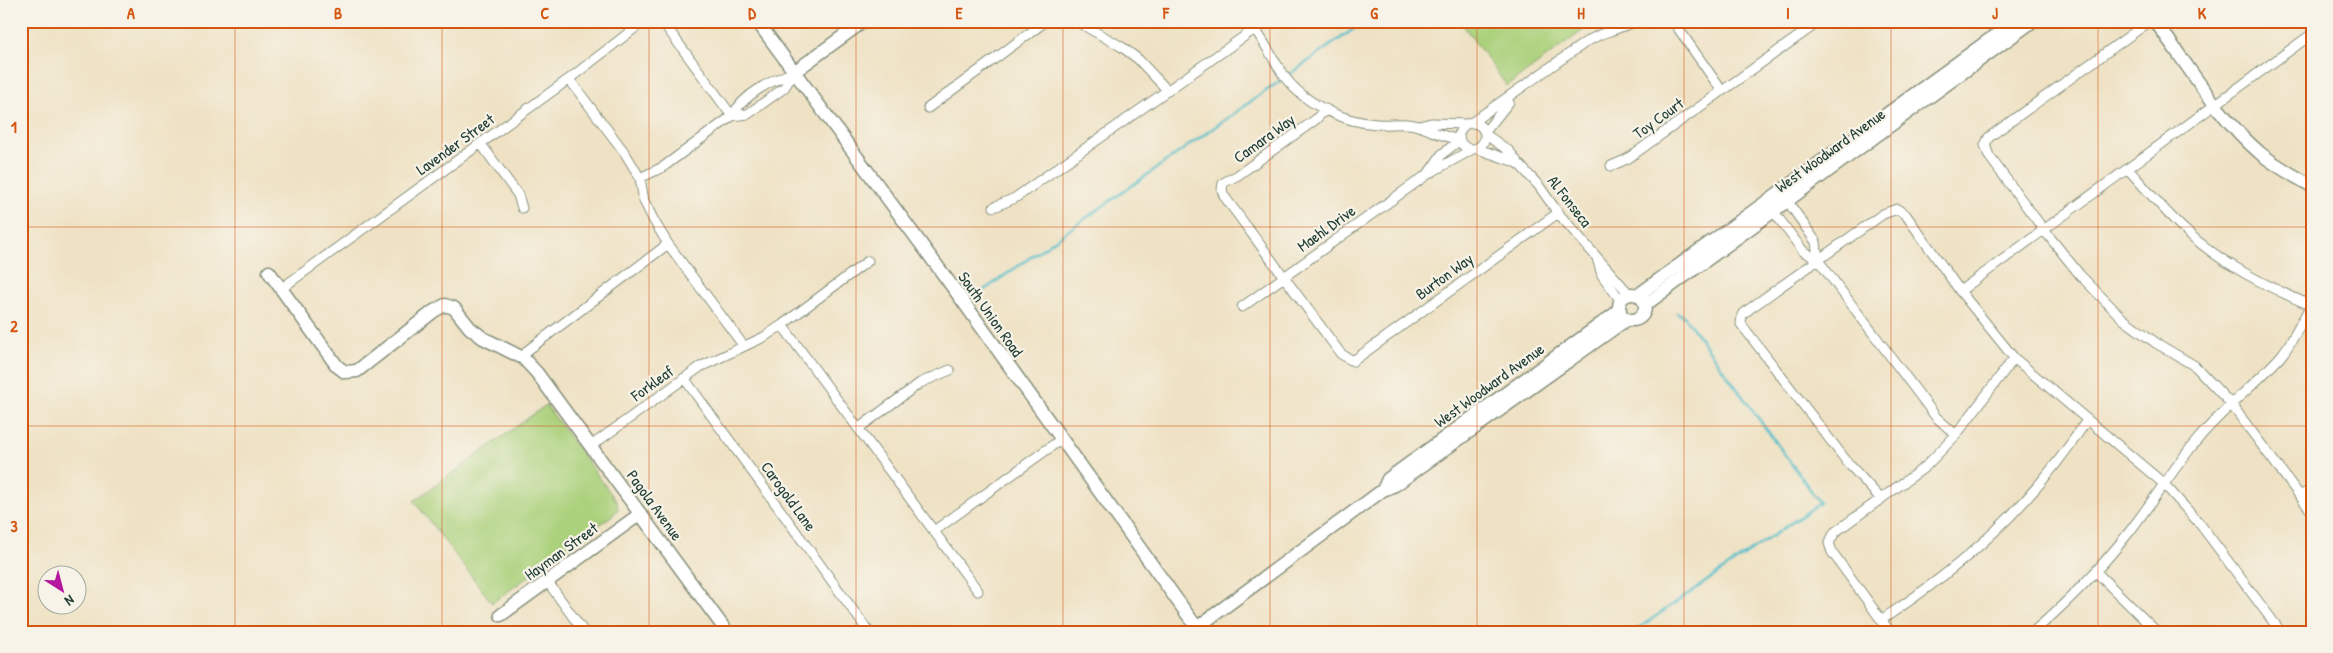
<svg xmlns="http://www.w3.org/2000/svg" width="2333" height="653" font-family="'Patrick Hand',sans-serif">
<rect width="100%" height="100%" fill="#f7f3e8"/>
<filter id="ink" filterUnits="userSpaceOnUse"><feTurbulence type="fractalNoise" baseFrequency=".02" numOctaves="2"/><feDisplacementMap in="SourceGraphic" scale="10" xChannelSelector="R" yChannelSelector="G"/><feConvolveMatrix kernelMatrix="1 2 1 2 8 2 1 2 1" color-interpolation-filters="sRGB"/></filter>
<filter id="wash" filterUnits="userSpaceOnUse"><feTurbulence type="fractalNoise" baseFrequency=".0096" numOctaves="4" result="noise"/><feDisplacementMap in="SourceGraphic" scale="20" xChannelSelector="R" yChannelSelector="G"/><feGaussianBlur stdDeviation="1.12" result="paint"/><feColorMatrix in="noise" values="0 0 0 0 0 0 0 0 0 0 0 0 0 0 0 0 0 1.4 0 .05"/><feComposite in="paint" operator="in"/></filter>
<g filter="url(#wash)">
<rect width="100%" height="100%" fill="#efe2c4"/>
<path fill="#abd17c" stroke="#658758" d="M1460 21H1602L1585 29 1507 86Z
M546 405 617 502 618 509 614 514 492 603 414 501Z"/>
<g fill="none" stroke-linecap="round" stroke-linejoin="round">
<path stroke="#50bdc9" stroke-width="2.5" d="M977 295 1365 21
M1633 632 1820 503 1684 316 1677 313"/>
</g>
</g>
<g filter="url(#ink)">
<g fill="none" stroke-linecap="round" stroke-linejoin="round">
<g stroke="#87907c" stroke-width="11">
<path id="street" d="M662 21 732 116
M1076 21 1122 47 1138 59 1168 91
M1249 21C1262 37 1271 56 1282 73 1302 103 1342 122 1377 124 1387 125 1397 123 1408 124 1425 125 1441 138 1459 139
M1673 21 1722 91
M2150 21 1989 137 1985 145 1989 156 2044 230 2080 275 2123 319 2156 343 2195 366 2231 404 2312 512
M569 79 625 153 640 178 644 201 654 221 668 244 743 345
M928 108 1046 21
M1326 109 1315 120 1238 175 1223 183 1222 190 1224 196 1341 354 1353 361 1558 213
M732 116 748 114 784 88 794 72
M1459 136a13 13 0 1 1 26 0a13 13 0 1 1-26 0Z
M1471 123 1586 42 1599 35 1637 21
M1419 126 1431 123 1466 124
M1485 132 1509 102
M1485 134 1509 151 1518 163 1539 186 1558 213 1630 295
M481 144 518 195 522 208
M1478 149 1518 163
M1611 166 1627 159 1820 21
M2128 169C2147 190 2165 212 2186 231 2222 264 2266 286 2310 305
M1428 174 1442 154 1459 141
M640 178 663 167 732 116C745 93 771 81 794 72
M994 207 1015 198 1266 21
M1771 208 1803 251 1818 260 1816 242 1784 196
M1597 258 1602 275 1621 301
M1818 260 1936 417 1956 435
M282 288 569 79 644 21
M1960 291 2312 34
M1242 307 1428 174 1471 150
M782 325 978 591
M523 358 528 350 668 244
M684 378 869 632
M859 428 920 383 950 370
M591 446 700 367 764 337 782 325 868 261
M2300 496 2312 489
M1881 499 1848 463 1741 324 1742 315 1752 307 1883 214 1897 209 1906 215 1960 291 2014 358 2163 483 2200 524 2281 632
M934 531 1060 440
M2096 572 2157 632
M547 581 584 632
M1881 620C1965 565 2032 505 2087 420
M1890 632 1832 552 1829 543 1835 532 1925 467 1956 435 2014 358
M2033 632C2069 601 2101 568 2130 531 2153 501 2173 469 2198 439 2223 409 2255 385 2281 356 2294 340 2301 321 2312 304"/>
</g>
<g stroke="#87907c" stroke-width="15">
<path id="secondary" d="M757 21 957 293 1200 632
M2155 21C2188 65 2218 117 2260 153 2276 166 2294 176 2312 186
M794 72 864 21
M269 272 337 366 345 372 357 371 434 311 445 305 454 308 470 328 483 338 523 358 537 373 727 632
M1619 307a13 13 0 1 1 26 0a13 13 0 1 1-26 0Z
M1638 295 2015 21
M1645 305 2033 21
M1383 490 1388 479 1620 310
M501 615 640 514
M1191 632 1383 490 1395 485 1627 319"/>
</g>
<use href="#street" stroke="#fff" stroke-width="9"/>
<use href="#secondary" stroke="#fff" stroke-width="12"/>
</g>
</g>
<path fill="none" stroke="#d45610" stroke-width="1" stroke-opacity="0.55" d="M235 21V632M442 21V632M649 21V632M856 21V632M1063 21V632M1270 21V632M1477 21V632M1684 21V632M1891 21V632M2098 21V632M21 227H2312M21 426H2312"/>
<g text-anchor="middle" dominant-baseline="central" stroke-width="4.5" stroke-linejoin="round" paint-order="stroke">
<g font-size="16" fill="#1f3d34" stroke="#f7f3e8">
<text transform="translate(1658 118) rotate(-36)">Toy Court</text>
<text transform="translate(1264 138) rotate(-36)">Camara Way</text>
<text transform="translate(455 144) rotate(-36)">Lavender Street</text>
<text transform="translate(1830 150) rotate(-36)">West Woodward Avenue</text>
<text transform="translate(1570 201) rotate(52)">Al Fonseca</text>
<text transform="translate(1326 228) rotate(-36)">Maehl Drive</text>
<text transform="translate(1444 276) rotate(-36)">Burton Way</text>
<text transform="translate(991 314) rotate(55)">South Union Road</text>
<text transform="translate(652 383) rotate(-36)">Forkleaf</text>
<text transform="translate(1489 385) rotate(-36)">West Woodward Avenue</text>
<text transform="translate(789 496) rotate(54)">Carogold Lane</text>
<text transform="translate(655 505) rotate(54)">Pagola Avenue</text>
<text transform="translate(561 551) rotate(-36)">Hayman Street</text>
</g>
</g>
<rect width="2333" height="653" fill="none" stroke="#f7f3e8" stroke-width="55"/>
<g transform="translate(62 590) rotate(144)"><circle r="24" fill="#f7f3e8" stroke="#a1aaa0"/>
<path d="M0-4L9 19L0 12L-9 19Z" fill="#b5179e"/>
<text y="-8" font-size="14" font-weight="bold" text-anchor="middle" fill="#1f3d34">N</text>
</g>
<rect x="28" y="28" width="2278" height="598" fill="none" stroke="#d45610" stroke-width="2"/>
<g font-size="16" text-anchor="middle" font-weight="bold" fill="#d45610">
<text x="131" y="19">A</text>
<text x="338" y="19">B</text>
<text x="545" y="19">C</text>
<text x="752" y="19">D</text>
<text x="959" y="19">E</text>
<text x="1166" y="19">F</text>
<text x="1374" y="19">G</text>
<text x="1581" y="19">H</text>
<text x="1788" y="19">I</text>
<text x="1995" y="19">J</text>
<text x="2202" y="19">K</text>
<text x="14" y="133">1</text>
<text x="14" y="332">2</text>
<text x="14" y="532">3</text>
</g>
</svg>
